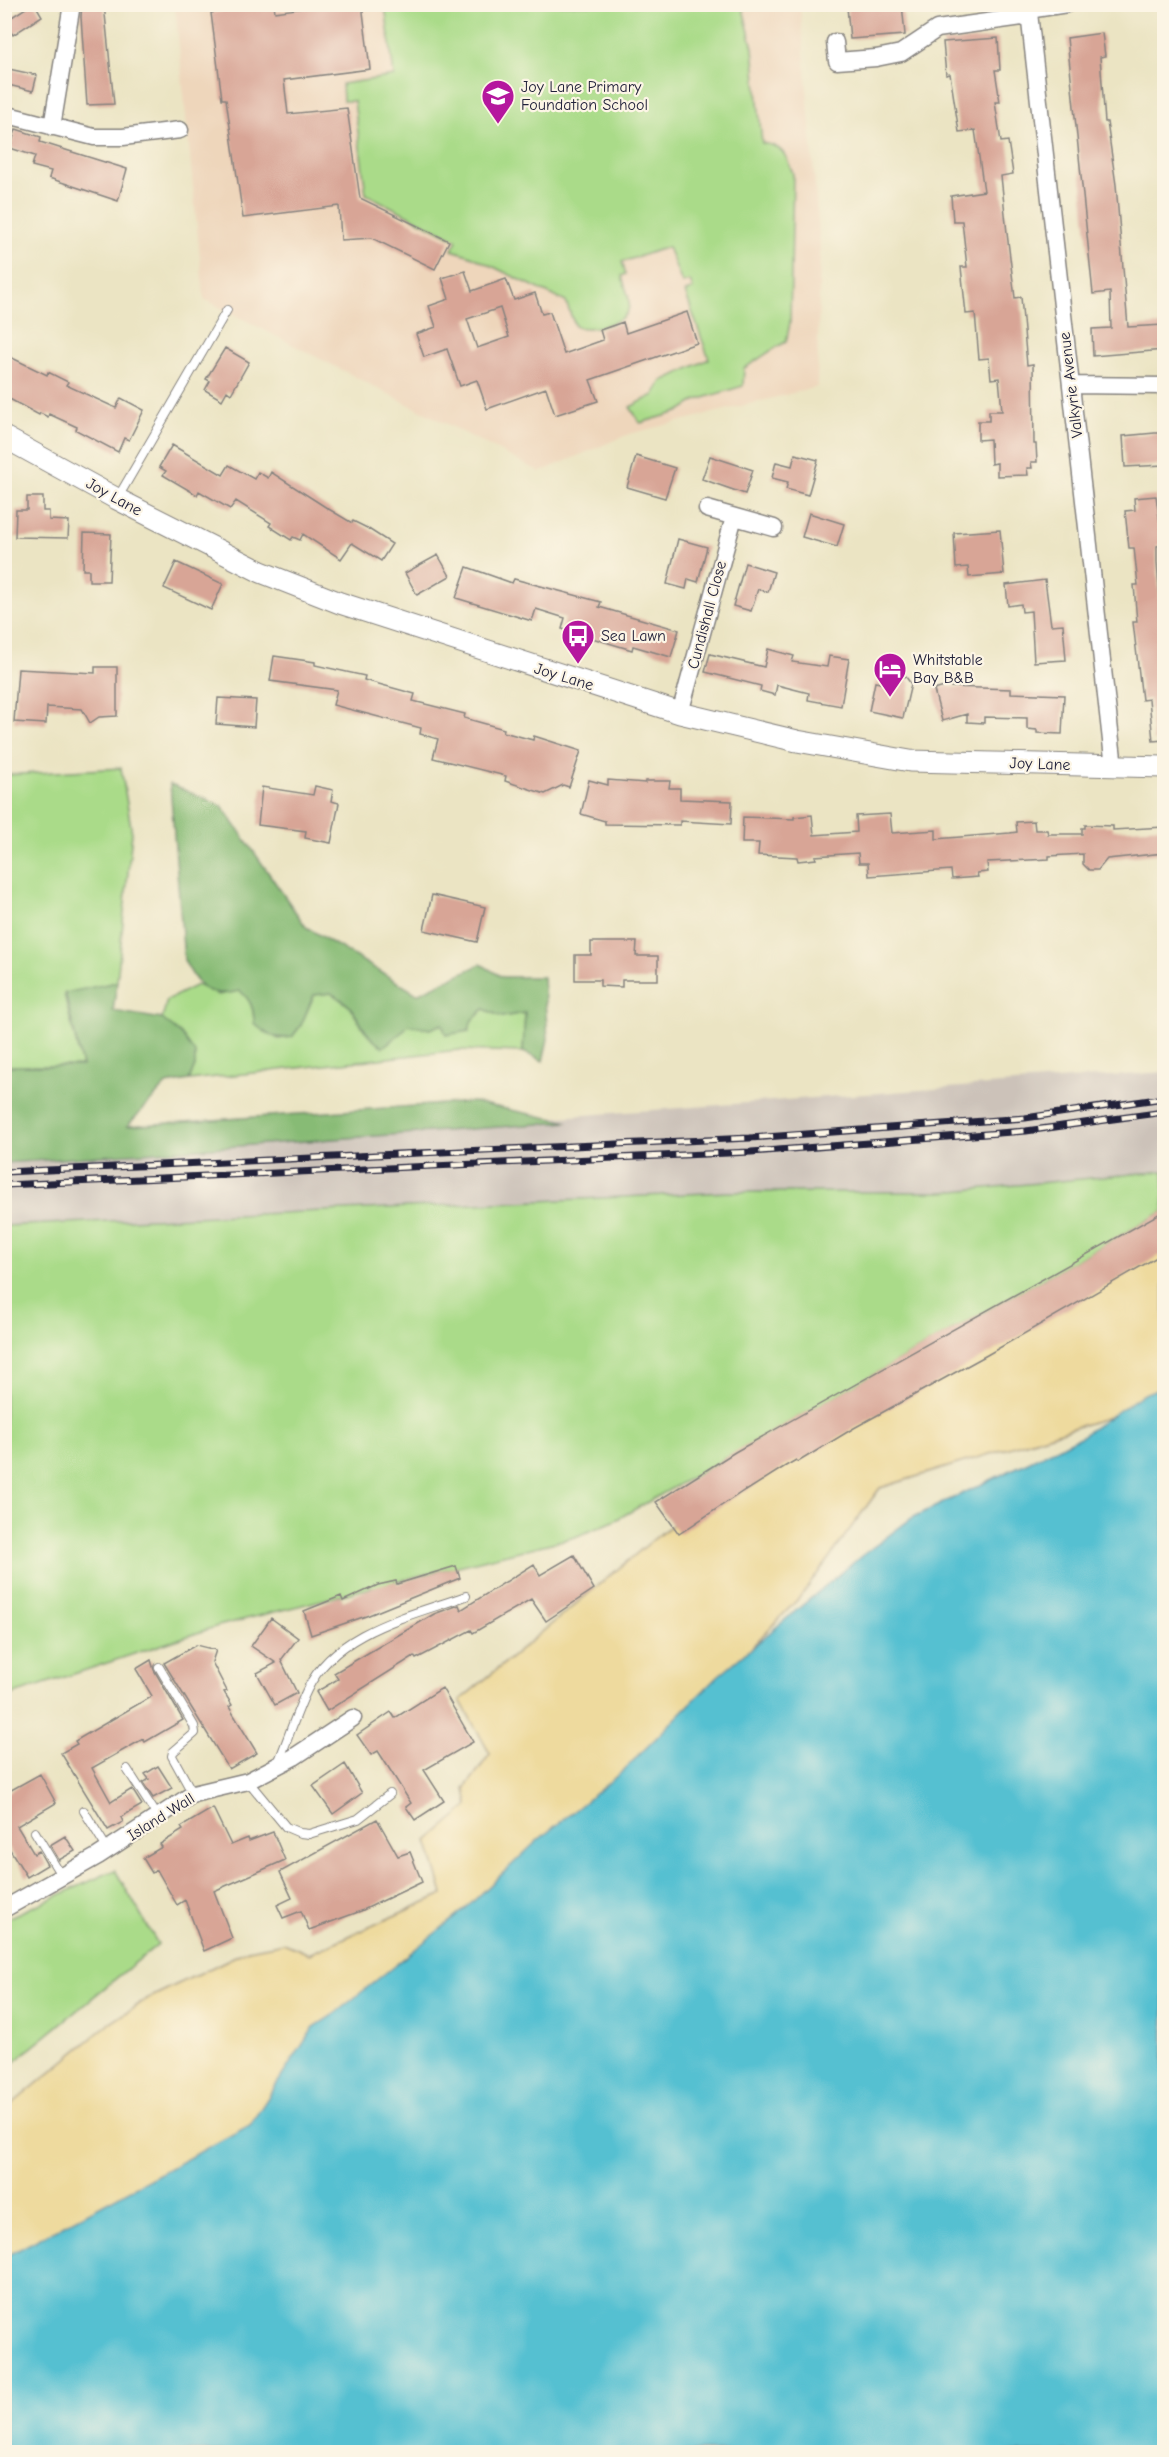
<svg xmlns="http://www.w3.org/2000/svg" width="1169" height="2457" font-family="'Comic Neue',sans-serif">
<rect width="100%" height="100%" fill="#fcf5e5"/>
<filter id="ink" filterUnits="userSpaceOnUse"><feTurbulence type="fractalNoise" baseFrequency=".0167" numOctaves="2"/><feDisplacementMap in="SourceGraphic" scale="12" xChannelSelector="R" yChannelSelector="G"/><feConvolveMatrix kernelMatrix="1 2 1 2 8 2 1 2 1" color-interpolation-filters="sRGB"/></filter>
<filter id="wash" filterUnits="userSpaceOnUse"><feTurbulence type="fractalNoise" baseFrequency=".008" numOctaves="4" result="noise"/><feDisplacementMap in="SourceGraphic" scale="24" xChannelSelector="R" yChannelSelector="G"/><feGaussianBlur stdDeviation="1.35" result="paint"/><feColorMatrix in="noise" values="0 0 0 0 0 0 0 0 0 0 0 0 0 0 0 0 0 1.4 0 .05"/><feComposite in="paint" operator="in"/></filter>
<g filter="url(#wash)">
<rect width="100%" height="100%" fill="#ebe4c3"/>
<path fill="#eed6bb" d="M175 5H800L820 246 817 387 629 434 540 472 204 299Z"/>
<path fill="#ccc2b9" d="M1164 1072V1171L944 1192H728L5 1226 4 1158Z"/>
<path fill="#aadb89" stroke="#667e62" stroke-width="1.5" d="M385 5H742L753 48 762 143C784 146 786 155 793 174L790 323 786 342C771 349 759 360 744 368L743 386 697 400 678 412 640 423 630 407 654 395 662 381 709 359 685 292 693 289 690 281 682 283 668 247 622 262 626 274 622 276C624 286 632 300 628 310 623 324 587 332 575 326L566 302 471 256 452 250 457 240 366 194 354 101H343L342 84 394 76Z
M121 768 132 833 117 982 64 994 82 1067 5 1066V775Z
M197 985 218 995 240 991C251 1000 254 1009 254 1023L278 1039 292 1037 301 1025 314 995 331 993 349 1006 365 1031 402 1032 408 1024 430 1029 442 1024 447 1034 469 1031 471 1022 484 1009 502 1017 525 1013 523 1052 459 1050 189 1080 195 1066 162 1019 167 1000Z
M1164 1171V1211L614 1521 575 1537 218 1626 5 1697 4 1226 728 1192H944Z
M115 1870 158 1944 9 2066 4 2062 5 1919Z"/>
<path fill="#87bb75" stroke="#546e58" stroke-width="1.5" d="M170 784 222 806 306 927 417 994 481 964 502 977H543L548 1039 543 1061 523 1052 525 1013 502 1017 484 1009 471 1022 469 1031 446 1035 442 1024 430 1029 408 1025 402 1032 383 1047C365 1037 361 1021 350 1007 345 1001 337 997 331 993L314 995 301 1025 292 1037C275 1040 266 1035 254 1023 254 1009 251 1000 240 991 207 999 198 987 184 960Z
M117 982 113 1011 162 1019 181 1034 195 1053V1066L189 1080 167 1084 127 1126 473 1102 568 1122 5 1163V1066H82L65 993Z"/>
<path fill="#eeda9e" stroke="#887e6c" stroke-width="1.5" d="M1164 1247V1400L880 1488 802 1595 661 1740 558 1939 5 2311V2110L106 2026 147 1999 248 1950 284 1943 309 1954 443 1894 427 1841 468 1806 465 1788 490 1754 460 1700 665 1530 779 1458 896 1392Z"/>
<path fill="#55c0d1" stroke="#3c7186" stroke-width="1.5" d="M1164 1386V2452H5V2257L250 2125 314 2027 333 2015 464 1910 538 1840 623 1771 718 1676 860 1557 912 1518 1080 1437 1142 1395Z"/>
<g id="blocks">
<path fill="#d8a596" fill-rule="evenodd" d="M32 4H35L42 16 13 35 4 22Z
M82 4H104L114 104 87 105 81 17Z
M268 4H274L275 12 333 4H362L370 69 284 80 288 114 347 108 360 198 449 241 435 269 372 238 341 240 339 206 243 218 226 99H222L211 13Z
M877 4H902L905 35 850 39 847 7Z
M1102 33 1105 56 1100 57 1105 122H1107L1116 185 1128 327 1164 325V350L1093 356 1092 329 1111 328 1110 292 1093 294 1067 38Z
M998 38 1000 70H995L1000 102H995L1001 142 1008 141 1013 174 1001 176 1007 233 1015 298 1021 297 1027 365 1033 364 1034 444H1036L1037 462H1031L1032 468H1027L1028 475 997 476V463L991 464 990 439 978 440V421H989V411H1002L999 378 991 379 989 358 979 359 975 313 966 314 961 267H967L962 221H953L951 196 984 191 975 130 959 132 950 74 946 75 943 42Z
M4 68 37 75 33 91 4 84Z
M16 129 41 137 40 142 127 169 118 201 49 178 51 171 32 166 35 156 10 148Z
M465 271 472 291 506 279 514 300 535 293 542 314 550 312 564 354 603 340 600 330 623 322 626 333 687 312 697 343 590 380 598 401 555 415 546 388 487 409 477 380 460 386 447 349 424 357 416 334 436 327 429 306 449 299 442 278ZM500 308 509 337 477 348 467 319Z
M225 348 249 362 231 394 227 391 222 400 205 390 210 381 206 379Z
M4 354 47 375 48 372 68 382 66 385 116 408 121 398 144 410 129 440 124 438 118 452 76 430 77 427 49 414 48 417 40 413 39 415 4 396Z
M1155 433H1164V465L1125 467 1123 436Z
M172 445 223 475 229 465 254 479 258 472 268 478 271 472 327 508 352 523 353 521 367 528 392 544 381 561 352 543 341 559 303 534 300 540 293 537 291 540 269 526 271 523 236 501 230 509 199 491 197 495 163 475 166 471 159 467Z
M795 454 818 460 808 495 786 489 788 482 772 478 776 462 792 466Z
M636 456 675 468 665 498 627 487Z
M710 456 753 470 745 494 702 479Z
M1156 496 1163 545 1157 546V562L1164 649V740L1153 741 1149 699 1142 700 1133 622H1137L1134 585H1138L1134 548H1129L1125 511 1135 510 1134 498Z
M27 497H43V511H49V520L69 521 68 538 15 537 16 510H27Z
M809 513 844 524 837 547 802 537Z
M1000 530 1004 574 969 577 968 567 956 568 954 533Z
M84 533 111 534 109 581H89V570H83Z
M678 539 707 547 698 582 688 579 686 589 667 584Z
M438 555 450 576 417 595 405 573Z
M176 562 223 584 211 610 164 588Z
M745 563 774 572 768 592 758 589 751 611 733 606Z
M467 567 512 583 514 579 601 602 599 607 679 630 671 657 633 646 632 650 562 629 565 618 536 609 532 621 456 598Z
M1045 580 1051 625 1063 624 1066 660 1034 662 1031 611 1022 612 1021 604 1008 606 1006 585Z
M768 649 794 656 792 662 827 667 829 656 849 659 841 706 808 700 809 693 777 685 775 695 760 691 761 686 705 672 710 654 764 667Z
M274 656 315 662V665L365 676 364 680 415 694 413 701 465 714 464 718 504 729 503 732 533 740 534 736 581 751 569 787 563 785 545 794 505 781 506 776 433 758 438 739 420 734 421 728 333 705 337 690 270 681Z
M95 667H117V716L99 717 90 723 82 709 47 707 46 724 14 722 18 669 95 673Z
M898 675 906 677 911 684 903 718 869 711 875 682 885 684Z
M951 685V687L1011 689V693L1064 695 1062 734 1037 733V730L1027 729V718L984 717V723L967 722V714L942 721 934 690Z
M218 698 256 700 254 727 216 724Z
M589 780 608 785V780L645 783V781H670L669 788H680V799L732 801 731 824 680 821V825L605 824V821L581 814Z
M315 786 333 790 331 801 339 803 331 843 305 838 306 831 258 825 262 787 313 795Z
M890 814 892 833 936 830V839L1010 833 1017 832 1016 822 1034 821 1035 830H1047L1048 834H1082V828H1085V825L1113 826V830L1164 827V853L1107 859 1098 870H1089L1083 864V854L1049 856V859L987 862 988 872 977 873 978 877 952 879 951 870 869 876 868 863H859L858 853 815 856 816 859 798 861 797 857 758 855 759 843H742L743 817 794 819V817L812 815 814 835 857 832 856 816Z
M432 895 485 907 477 942 424 930Z
M591 942H637L636 956H658V980H622V987L600 986V980H575V955H591Z
M1164 1211V1253L987 1355 854 1428 798 1462 796 1460 784 1467 746 1491 745 1490 679 1534 656 1502 735 1452Z
M574 1555 594 1589 546 1621 531 1599 473 1633 471 1630 416 1659 414 1656 327 1711 316 1692 338 1679 334 1673 434 1614 459 1605 461 1610 534 1564 540 1575Z
M456 1566 460 1578 369 1615 311 1635 304 1611 341 1596 343 1601 378 1585 396 1581 397 1584Z
M271 1618 298 1638 281 1660 297 1693 275 1705 257 1673 276 1663 251 1646Z
M196 1645 216 1650 212 1662 227 1691 224 1692 232 1705 229 1707 257 1753 229 1769 164 1663Z
M151 1660 154 1670 183 1720 145 1742 143 1739 92 1768 111 1802 132 1789 142 1805 121 1817 123 1822 108 1830 61 1753 77 1744 75 1741 152 1696 136 1669Z
M442 1688 473 1742 424 1770 444 1801 415 1820 406 1807 411 1803 385 1762 378 1751 371 1755 357 1735 391 1712 395 1718Z
M345 1764 362 1793 333 1814 313 1786Z
M158 1766 172 1788 153 1798 143 1783 149 1779 145 1774Z
M40 1774 56 1803 17 1826 34 1854 39 1851 47 1865 27 1877 4 1840V1794Z
M213 1808 231 1845 248 1838 249 1841 273 1832 285 1860 214 1891 232 1938 204 1951 185 1900 177 1905 157 1870 152 1873 143 1858 162 1847 160 1844 183 1830 181 1827Z
M377 1819 398 1856 410 1852 422 1882 361 1911 309 1930 301 1911 283 1918 277 1905 292 1898 280 1872Z
M65 1836 75 1851 59 1860 50 1845Z"/>
</g>
</g>
<g filter="url(#ink)">
<use href="#blocks" fill-opacity="0" stroke="#86837f" stroke-width="1.5"/>
<g fill="none" stroke-linecap="round" stroke-linejoin="round">
<g stroke="#86837f" stroke-width="10">
<path id="service" d="M117 499 227 310
M159 1667 194 1726 195 1733 173 1752 172 1756 193 1794
M278 1763C288 1739 296 1713 307 1690 335 1631 410 1616 466 1596
M127 1769 158 1817
M248 1781 286 1827 300 1833 309 1834 358 1819 390 1794
M84 1811 108 1850
M35 1832 62 1877"/>
</g>
<g stroke="#86837f" stroke-width="19">
<path id="minor" d="M1028 4 1114 767
M1028 10 1067 4
M835 42 837 61 876 58 901 53 937 29 1029 16
M4 114 94 137H123L180 130
M52 127 72 4
M1071 385 1164 386
M707 509 774 528
M680 713 734 517
M4 1909 98 1856 193 1794 248 1781 294 1757 353 1718"/>
</g>
<g stroke="#86837f" stroke-width="23">
<path id="tertiary" d="M4 437 117 499 261 572 340 603 680 713 797 741 910 761 1164 767"/>
</g>
<use href="#service" stroke="#fff" stroke-width="8"/>
<use href="#minor" stroke="#fff" stroke-width="16"/>
<use href="#tertiary" stroke="#fff" stroke-width="21"/>
<g stroke="#22223b" stroke-width="7">
<path id="rail" d="M4 1172 750 1138 1025 1118 1164 1098
M4 1185 751 1152 1026 1131 1164 1112"/>
</g>
<use href="#rail" stroke="#fcf5e5" stroke-width="4.5" stroke-dasharray="14" stroke-linecap="butt"/>
</g>
</g>
<defs>
<g id="school-pin" transform="scale(1.725)"><path d="M0 17L-7.5 6A9.5 9.5 0 1 1 7.5 6Z" fill="#b5179e" stroke="#fcf5e5"/><path d="M0-5L7-2L0 1L-7-2ZM-4 1L0 2.5L4 1V4Q0 6-4 4Z" fill="#fff"/></g>
<g id="bus-pin" transform="scale(1.725)"><path d="M0 17L-7.5 6A9.5 9.5 0 1 1 7.5 6Z" fill="#b5179e" stroke="#fcf5e5"/><path d="M-5-6H5V4H4V6H2V4H-2V6H-4V4H-5ZM-3.5-4V0h7V-4ZM-3.5 1.2v1.5H-2V1.2ZM2 1.2v1.5H3.5V1.2Z" fill="#fff"/></g>
<g id="hotel-pin" transform="scale(1.725)"><path d="M0 17L-7.5 6A9.5 9.5 0 1 1 7.5 6Z" fill="#b5179e" stroke="#fcf5e5"/><path d="M-6-4.5h1.5V1H6V5H4.5V3h-9V5H-6ZM-4 0a1.8 1.8 0 1 1 3.6 0ZM.5 0V-2.5h3Q6-2.5 6 0Z" fill="#fff"/></g>
</defs>
<g fill-rule="evenodd">
<use href="#school-pin" x="498" y="96"/>
<use href="#bus-pin" x="578" y="636"/>
<use href="#hotel-pin" x="890" y="669"/>
</g>
<g text-anchor="middle" dominant-baseline="central" stroke-width="4.5" stroke-linejoin="round" paint-order="stroke">
<g font-size="16" fill="#22223b" stroke="#fcf5e5" text-anchor="start">
<text x="521" y="87">Joy Lane Primary<tspan x="521" dy="18">Foundation School</tspan></text>
<text x="601" y="636">Sea Lawn</text>
<text x="913" y="660">Whitstable<tspan x="913" dy="18">Bay B&amp;B</tspan></text>
</g>
<g font-size="16" fill="#22223b" stroke="#fcf5e5">
<text transform="translate(1071 385) rotate(-97)">Valkyrie Avenue</text>
<text transform="translate(114 497) rotate(29)">Joy Lane</text>
<text transform="translate(707 615) rotate(-75)">Cundishall Close</text>
<text transform="translate(564 677) rotate(17)">Joy Lane</text>
<text transform="translate(1040 764) rotate(2)">Joy Lane</text>
<text transform="translate(161 1817) rotate(-32)">Island Wall</text>
</g>
</g>
<rect width="1169" height="2457" fill="none" stroke="#fcf5e5" stroke-width="24"/>
</svg>
